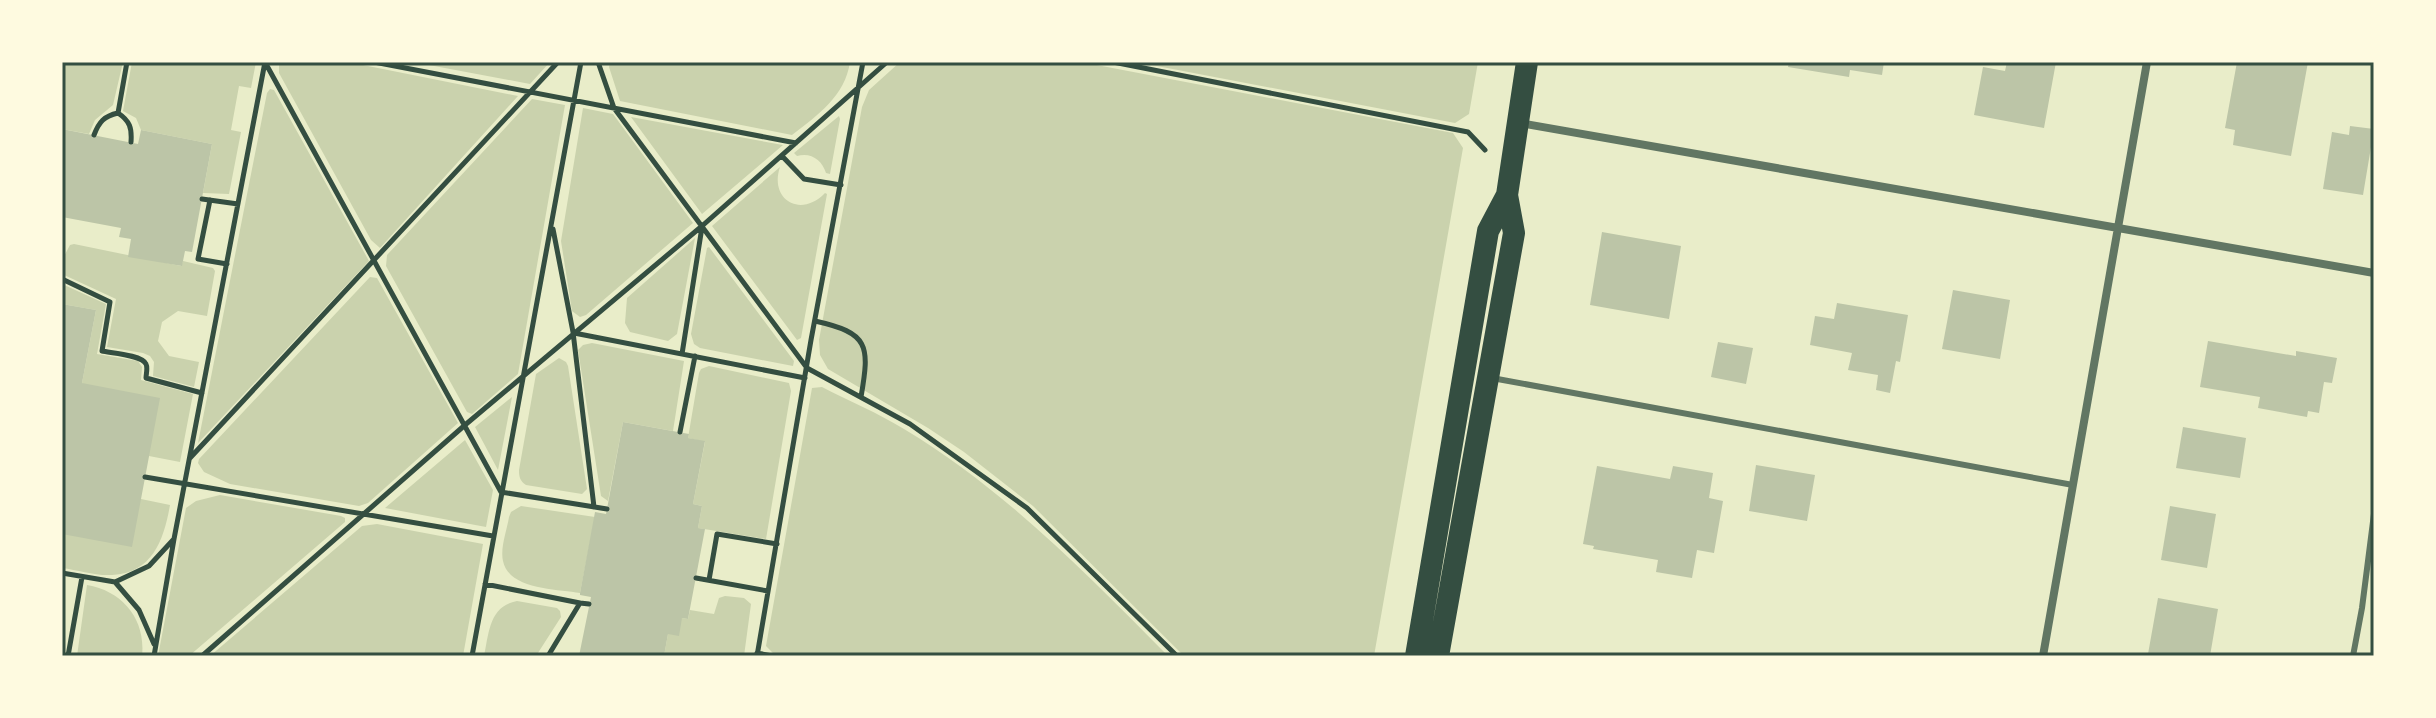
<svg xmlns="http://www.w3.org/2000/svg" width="2436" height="718" font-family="'Sofia Sans Condensed',sans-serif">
<rect width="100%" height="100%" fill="#e9edc9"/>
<path fill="#cad2ad" d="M62 62H123L113 105 95 120 89 134 62 129Z
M132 62H256L251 88 239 86 231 130 241 132 229 194 203 193 212 144 141 130 136 118 123 111Z
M279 62H348L518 96 380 248 371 240 279 73Z
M413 62H550L530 84Z
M610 62H850C845 96 818 115 792 135L620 101 609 67Z
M900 62H1081L1453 133 1463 148 1374 656H1184L1033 506 964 452 928 428 828 369 820 355 819 340 862 107 869 90Z
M1136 62H1478L1469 114 1455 123Z
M270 89 274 90 369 261 198 443 267 93Z
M532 99 565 105 518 374 472 414 467 412 386 266 387 255Z
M583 108 613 114 693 223 586 315 580 317 572 311 561 241Z
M839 116 840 119 830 174 826 173C822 160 811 152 797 156L794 153Z
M631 117 783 145 702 214Z
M780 167C769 199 800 219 825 193L827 194 801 338 797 340 712 226Z
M695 238 677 334 668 341 630 332 625 323 627 298Z
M74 244 181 266 183 261 213 268 215 271 207 316 178 311 162 322 158 341 169 356 199 362 194 387 153 376 154 362 150 356 143 353 107 347 116 299 62 274V260L70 245Z
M709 247 794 361 793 366 700 348 694 344 691 334 707 248Z
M370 277 377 278 458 423 368 503 359 506 230 484 204 472 198 463 199 459Z
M62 284 106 304 97 354 138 361 142 367 141 380 193 394 180 462 149 456 82 383 96 310 62 304Z
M592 343 684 361 673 431 623 422 608 501 601 496 578 350 583 345Z
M559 358 566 362 568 366 587 489 582 494 526 485C520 481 519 477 519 470L536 374Z
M709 366 789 383 791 391 766 539 698 528 702 506 693 504 705 442 688 438 699 373 701 369Z
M822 387C849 401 878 413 904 429 1004 489 1086 573 1168 656H789L773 653 766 646 812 388Z
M512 397 498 470 475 427Z
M465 440 493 490 486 527 385 508Z
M220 495 341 516 345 518V522L189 656H158L186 508 196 501Z
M141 499 170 505C164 539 153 573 112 575 95 576 78 570 62 568V534Z
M521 506 595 517 580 593C557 589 509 590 503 561 500 548 507 530 509 517L511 512Z
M377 524 483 544 463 656H210L362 526Z
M87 585C123 591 146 620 142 656H77Z
M725 596 744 598 751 604 744 656H664L668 634 682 618 688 619 690 610 714 614 719 598Z
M517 601 557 608 560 611 561 617 536 656H484C489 633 489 606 517 601Z"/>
<path fill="#bcc5a7" d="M1789 62H1884L1882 75 1850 70 1849 77 1788 67Z
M2007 62H2056L2044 128 1974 115 1983 67 2005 71Z
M2237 62H2308L2291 156 2233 145 2235 130 2225 128Z
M2350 126 2374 129 2363 195 2323 189 2332 132 2349 135Z
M62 129 138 144 141 130 212 144 192 252 185 251 182 266 128 257 131 239 119 237 121 228 62 217Z
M1602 232 1681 246 1669 319 1590 305Z
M1953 290 2010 300 2000 359 1942 349Z
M1837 303 1908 315 1900 362 1896 361 1890 393 1876 390 1878 375 1848 370 1852 353 1810 345 1815 316 1834 319Z
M62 304 96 310 82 383 160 398 132 547 62 534Z
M2208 341 2296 356V351L2337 358 2332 383 2324 382 2319 413 2308 411 2307 417 2258 408 2260 397 2200 387Z
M1718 342 1753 348 1746 384 1711 377Z
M623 422 689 434 688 438 705 441 693 504 702 506 698 528 705 529 688 619 682 618 679 636 668 634 664 656H579L591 597 580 595V593L595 512 606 514 607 509Z
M2183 427 2246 438 2240 478 2176 468Z
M1756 465 1815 475 1807 521 1749 511Z
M1597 466 1670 479 1673 466 1713 473 1709 498 1723 501 1714 553 1697 550 1692 578 1656 572 1658 560 1593 549 1594 546 1583 544Z
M2170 506 2216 514 2207 568 2161 560Z
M2158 598 2218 609 2210 656H2161L2148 654Z"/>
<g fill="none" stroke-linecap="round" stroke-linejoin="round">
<path stroke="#344e41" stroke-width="5" d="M374 62 796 143
M598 62 614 108 807 368 910 424 1027 508 1177 656
M1113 62 1468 132 1485 150
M266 64 501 492 607 509
M118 113 127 62
M94 135C99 122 104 116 118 113 130 121 132 128 131 142
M782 156 804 179 841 185
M202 199 238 204
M210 200 198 259 227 264
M553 229 573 332 594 507
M62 279 110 302 102 351C111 353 142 355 146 364 148 368 146 374 146 378L202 393
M815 321C869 333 870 345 861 397
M574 333 805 378
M682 354 702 227
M680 432 695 356
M190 458 558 62
M145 477 493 536
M62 573 115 582 149 566 173 540
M696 578 768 591
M709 580 717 534 777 544
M115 582 139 610 154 644
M485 584 580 603
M757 653 772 656
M68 656 82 577
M154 656 174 539 265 62
M202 656 465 425 702 226 887 62
M472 656 581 62
M548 656 580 603 589 604
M757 656 811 340 863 62"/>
<path stroke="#617663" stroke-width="6" d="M1492 378 2073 485
M2353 656 2362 608 2374 514"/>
<path stroke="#617663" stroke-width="8" d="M1520 123 2374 273
M2043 656 2147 62"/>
<path stroke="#344e41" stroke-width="22" d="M1416 656 1488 231 1507 195 1527 62
M1438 656 1514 233 1507 195"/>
</g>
<rect width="2436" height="718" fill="none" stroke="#fefae0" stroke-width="128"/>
<rect x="64" y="64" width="2308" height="590" fill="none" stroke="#344e41" stroke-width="3"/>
</svg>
